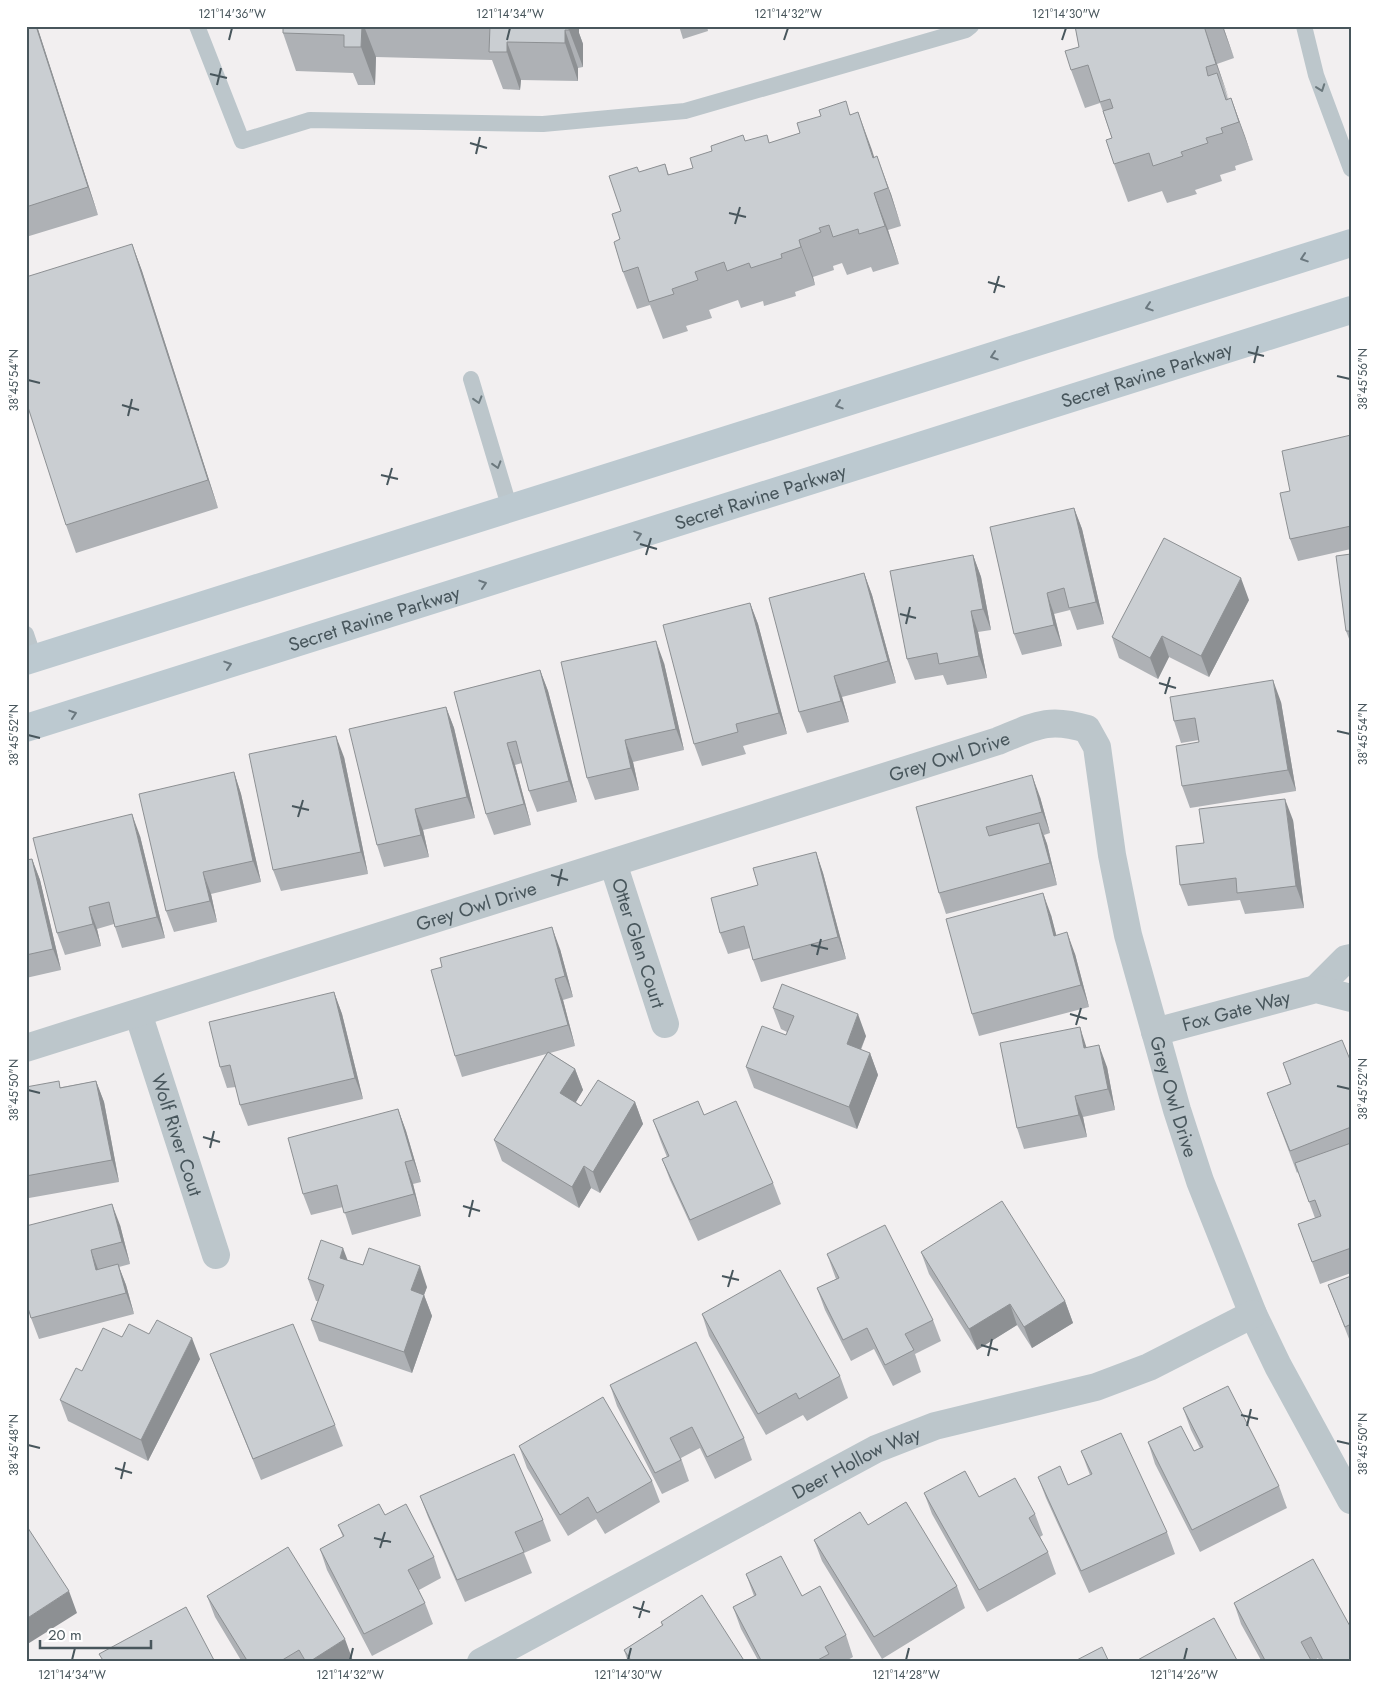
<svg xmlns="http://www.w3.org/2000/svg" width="1377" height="1688" font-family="Jost,sans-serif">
<rect width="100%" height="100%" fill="#f2eff0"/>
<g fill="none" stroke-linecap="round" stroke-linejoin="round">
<path stroke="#bcc6cb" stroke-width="16" d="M197 26 242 141 310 120 543 124 685 111 966 30 971 26
M1304 26 1316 75 1351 169
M471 379 510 509
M26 634 34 658"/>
<g stroke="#bcc6cb" stroke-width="28">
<path id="s1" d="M613 863 665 1024"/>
<path d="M1316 989 1346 959 1351 958"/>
<path id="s2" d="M138 1013 216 1255"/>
<path id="s3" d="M1155 1032 1316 989 1351 998"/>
<path id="s4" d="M26 1048 998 741C1035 726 1048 717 1087 729L1097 747 1112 855 1128 935 1177 1110 1200 1181 1253 1314 1278 1366 1351 1500"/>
<path id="s5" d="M481 1662 876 1449 935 1426 1096 1387 1149 1367 1253 1314"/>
</g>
<g stroke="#bcc9d0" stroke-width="28">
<path d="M26 661 1351 243"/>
<path id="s6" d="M26 728 1351 310"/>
</g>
</g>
<path fill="#aeb1b5" d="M26 26H37L98 215 26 237Z
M283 26H579V33L583 44V67L578 68V81L521 80 520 90 503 89 492 60 376 57 375 85H358L353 73 296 71 283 33Z
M679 26H707L708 31 683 39Z
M1075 26H1223L1234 58 1217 64 1228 99 1231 98 1253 160 1235 166 1236 170 1220 175 1222 181 1195 190 1197 194 1167 203 1162 191 1128 202 1114 164 1112 138 1100 103 1085 108 1071 70 1079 47Z
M851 114 874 157 891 194 901 226 888 230 899 264 873 272 871 267 847 275 842 263 833 266 834 270 813 277 815 285 795 292 796 296 764 306 763 301 741 308 738 300 709 310 712 318 686 326 688 331 663 339 650 305 637 309 623 272 620 239 621 211 639 172 665 164 669 175 693 168 745 141 769 143 800 133Z
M132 244 142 271 218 508 76 553 66 525Z
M1351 435V549L1298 561 1290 539V491Z
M1074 508 1082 529 1104 624 1077 630 1070 610 1054 614 1062 646 1022 655 1014 634Z
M1351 554V644L1346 631Z
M973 555 981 577 991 630 978 632 987 678 947 685 943 675 915 680 907 659Z
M864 573 872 595 896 683 842 697 849 722 807 733 799 712Z
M1249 600 1209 677 1169 657 1158 679 1119 658 1112 637Z
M750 603 758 624 787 734 743 746 746 754 702 766 694 744Z
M664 663 684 750 633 762 639 790 595 800 587 778Z
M540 670 548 691 577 802 537 812 529 791 522 763 515 765 531 825 494 835 486 814 454 692Z
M1281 702 1296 791 1190 808 1182 786 1199 742V740L1181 743 1174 721Z
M446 707 454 728 475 818 423 830 429 857 384 867 377 845Z
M344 757 368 874 281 891 273 870Z
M234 772 241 794 261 882 211 894 217 922 174 932 166 911Z
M1040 797 1050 833 1044 835 1047 844 1057 885 946 914 939 893 916 807Z
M1293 820 1304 908 1245 914 1240 900 1188 906 1180 885 1204 843Z
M140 836 165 938 122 948 114 924 97 929 101 946 65 955 57 933Z
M816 852 823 873 846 959 761 982 753 960 750 948 728 954 720 933 758 885Z
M32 859 40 880 61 970 26 978V860Z
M1051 915 1056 935 1075 954 1089 1007 979 1036 972 1014Z
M560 949 573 997 563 1000 575 1046 550 1053 575 1069 583 1090 576 1102 581 1106 635 1102 643 1124 600 1193 591 1188 579 1208 502 1161 494 1140 546 1054 462 1077 455 1056Z
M334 992 342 1014 363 1099 248 1126 240 1105 236 1087 227 1088 220 1067Z
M773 1008 866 1036 861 1050 870 1053 878 1075 857 1129 754 1088 746 1067 786 1035 787 1032 781 1029Z
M1087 1047 1107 1067 1115 1110 1083 1117 1087 1137 1024 1149 1017 1128Z
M1351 1062V1273L1320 1284 1298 1224 1315 1218 1298 1172 1297 1173 1267 1093 1290 1084 1283 1063Z
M96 1081 104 1102 119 1182 29 1198 26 1190V1087H62Z
M398 1109 406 1131 421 1182 413 1184 421 1216 352 1235 343 1207 311 1215 303 1194Z
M653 1120 773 1183 781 1204 698 1241 670 1180 662 1159 667 1157 661 1142Z
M120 1225 130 1264 119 1267 126 1285 134 1314 39 1339 31 1318 26 1301Z
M921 1252 1065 1301 1073 1323 1032 1348 1017 1325 977 1350 929 1274Z
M827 1254 933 1320 941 1341 915 1354 921 1372 893 1386 874 1349 851 1361 825 1310 817 1288 836 1279Z
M348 1260 427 1287 424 1295 432 1316 412 1373 319 1341 311 1320 318 1301H316L308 1279Z
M1351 1276V1344L1328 1285Z
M702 1314 840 1376 848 1398 807 1421 803 1415 766 1435 709 1336Z
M149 1334 200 1359 148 1461 68 1421 60 1400 82 1371 122 1337Z
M210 1354 335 1425 343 1446 261 1480 218 1375Z
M610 1385 744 1438 752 1460 715 1479 700 1448 681 1458 689 1481 662 1494 617 1406Z
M1183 1408 1279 1486 1287 1508 1200 1552 1155 1464 1148 1442 1194 1451 1200 1448 1191 1430Z
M519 1446 652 1481 660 1502 605 1534 596 1519 568 1536 527 1468Z
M1081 1451 1167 1532 1175 1554 1089 1593 1046 1498 1038 1477 1068 1485 1090 1475Z
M924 1493 979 1497 1035 1514 1043 1535 1040 1537 1048 1552 1056 1574 987 1612 932 1514Z
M420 1496 543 1520 551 1541 524 1553 532 1573 465 1602 428 1517Z
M385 1515 434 1557 441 1578 419 1590 425 1603 433 1624 372 1656 327 1570 320 1549 343 1537 338 1525Z
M868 1525 957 1586 965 1608 882 1659 822 1561 814 1540Z
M1313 1559 1351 1662H1320L1318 1658 1312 1662H1262L1241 1624 1234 1603Z
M746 1574 802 1596 846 1635 853 1657 844 1662H759L741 1629 733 1607 754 1596Z
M207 1596 353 1661 352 1662H242L215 1617Z
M661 1622 745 1662H628L624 1650 662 1626Z"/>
<path fill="#8d9093" d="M36 26H37L98 215 88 187Z
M362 26H364L376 57 375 85 361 47Z
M569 26H579V33L583 44V67L569 30Z
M1204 26 1230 102 1216 64Z
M1222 26H1223L1234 58Z
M565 30 578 68V81L565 43Z
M507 42 521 80 520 90 507 52Z
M1231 98 1245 136 1253 160 1239 122Z
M858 112 872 150 884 189 873 158Z
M877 156 891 194 901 226 888 188Z
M874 193 888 230 899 264 885 226Z
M799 240 813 277 815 285 801 247Z
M132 244 142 271 218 508 208 480Z
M1074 508 1082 529 1104 624 1096 602Z
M973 555 981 577 991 630 983 609Z
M864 573 872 595 896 683 888 661Z
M1241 578 1249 600 1209 677 1201 656Z
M1047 593 1054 614 1062 646 1054 625Z
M750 603 758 624 787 734 779 713Z
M971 611 978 632 987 678 979 656Z
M1162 636 1169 657 1158 679 1150 658Z
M656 641 664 663 684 750 676 729Z
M540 670 548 691 577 802 569 781Z
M834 676 842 697 849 722 841 701Z
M1273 680 1281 702 1296 791 1288 770Z
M446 707 454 728 475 818 467 797Z
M336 736 344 757 368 874 361 852Z
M625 740 633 762 639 790 631 768Z
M507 743 515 765 531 825 524 804Z
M234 772 241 794 261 882 253 861Z
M1032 775 1040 797 1050 833 1042 812Z
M1285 799 1293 820 1304 908 1296 886Z
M415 809 423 830 429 857 421 835Z
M132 814 140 836 165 938 157 917Z
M1039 823 1047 844 1057 885 1050 863Z
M816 852 823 873 846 959 838 937Z
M32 859 40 880 61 970 53 949Z
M203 872 211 894 217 922 210 901Z
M1043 893 1051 915 1062 957 1054 936Z
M89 907 97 929 101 946 93 924Z
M552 927 560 949 573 997 565 976Z
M1067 932 1075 954 1089 1007 1081 985Z
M555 979 563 1000 575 1046 568 1025Z
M334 992 342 1014 363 1099 355 1078Z
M858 1014 866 1036 854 1065 847 1044Z
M1080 1027 1087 1049 1084 1048Z
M1099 1045 1107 1067 1115 1110 1108 1089Z
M870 1053 878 1075 857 1129 849 1107Z
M575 1069 583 1090 568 1115 560 1093Z
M96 1081 104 1102 119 1182 112 1160Z
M1075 1096 1083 1117 1087 1137 1079 1115Z
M635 1102 643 1124 600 1193 593 1172Z
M398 1109 406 1131 421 1182 413 1160Z
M405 1162 413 1184 421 1216 414 1194Z
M584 1166 591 1188 579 1208 572 1187Z
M112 1204 120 1225 130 1264 122 1242Z
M343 1248 351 1269 340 1258Z
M91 1250 99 1272 96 1270Z
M118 1264 126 1285 134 1314 126 1293Z
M420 1266 427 1287 424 1295 432 1316 412 1373 404 1352 411 1290Z
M1065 1301 1073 1323 1032 1348 1024 1327Z
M1010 1304 1017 1325 977 1350 969 1329Z
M192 1338 200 1359 148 1461 141 1440Z
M69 1591 77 1613 26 1645V1619Z
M345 1639 353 1661 352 1662H309Z"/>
<path fill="#caced2" stroke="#8d9093" d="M26 26H36L88 187 26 207Z
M283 26H362L361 47H344V35L283 33Z
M490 26H569V30H565V43L507 42V52H489Z
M1075 26H1204L1216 64 1206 67 1208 76 1217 73 1226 100 1231 98 1239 122 1221 128 1223 133 1206 138 1208 143 1181 152 1183 156 1153 166 1149 153 1114 164 1106 140 1112 138 1103 111 1113 108 1110 99 1100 102 1088 65 1071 70 1065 51 1079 47Z
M846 101 850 115 858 112 873 158 877 156 888 188 874 193 885 226 859 234 858 229 833 237 829 225 819 228 821 232 799 240 801 247 781 254 782 258 751 268 749 263 727 271 724 262 695 272 698 280 672 289 674 294 649 302 638 267 623 272 614 242 620 239 612 214 621 211 609 176 637 167 639 172 665 164 668 175 693 168 690 158 712 151 711 146 743 135 745 141 767 135 769 143 800 133 797 123 821 116 819 110Z
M132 244 208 480 66 525 26 401V277Z
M1351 435V526L1290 539 1280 493 1290 491 1282 451Z
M1074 508 1096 602 1069 608 1064 588 1047 593 1054 625 1014 634 990 527Z
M1164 538 1241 578 1201 656 1162 636 1150 658 1112 637Z
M1351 554V631H1346L1336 556Z
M973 555 983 609 971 611 979 656 939 664 937 653 907 659 890 571Z
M864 573 888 661 834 676 841 701 799 712 769 598Z
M750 603 779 713 736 724 738 732 694 744 663 625Z
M656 641 676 729 625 740 631 768 587 778 561 662Z
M540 670 569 781 529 791 516 741 507 743 524 804 486 814 454 692Z
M1273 680 1288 770 1182 786 1176 746 1199 742 1195 718 1174 721 1170 697Z
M446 707 467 797 415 809 421 835 377 845 349 729Z
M336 736 361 852 273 870 249 754Z
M234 772 253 861 203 872 210 901 166 911 139 794Z
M1032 775 1042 812 986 827 989 836 1039 823 1050 863 939 893 916 807Z
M1285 799 1296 886 1237 893 1236 878 1180 885 1176 846 1204 843 1199 809Z
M132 814 157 917 115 927 109 902 89 907 93 924 57 933 33 838Z
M816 852 838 937 753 960 744 926 720 933 711 898 758 885 753 868Z
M32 859 53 949 26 955V860Z
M1043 893 1054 936 1067 932 1081 985 972 1014 946 919Z
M552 927 565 976 555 979 568 1025 455 1056 431 970 442 967 440 958Z
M782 984 858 1014 847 1044 870 1053 849 1107 746 1067 762 1026 786 1035 794 1016 773 1008Z
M334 992 355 1078 240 1105 230 1065 220 1067 209 1022Z
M1080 1027 1084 1048 1099 1045 1108 1089 1075 1096 1079 1115 1017 1128 1000 1043Z
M1342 1040 1351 1062V1127L1290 1151 1267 1093 1291 1084 1283 1063Z
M548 1052 575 1069 560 1093 581 1106 598 1080 635 1102 593 1172 584 1166 572 1187 494 1140Z
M59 1081 60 1088 96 1081 112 1160 26 1176V1087Z
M698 1101 704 1115 736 1101 773 1183 690 1220 662 1159 669 1156 653 1120Z
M398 1109 413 1160 405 1162 414 1194 344 1213 337 1185 303 1194 288 1138Z
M1351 1143V1248L1312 1262 1298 1224 1321 1216 1315 1200 1309 1202 1295 1163Z
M1002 1201 1065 1301 1024 1327 1010 1304 969 1329 921 1252Z
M112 1204 122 1242 91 1250 96 1270 118 1264 126 1293 31 1318 26 1301V1226Z
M885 1225 933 1320 905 1334 914 1350 885 1365 867 1328 843 1340 817 1288 839 1278 827 1254Z
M321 1240 343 1248 340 1258 363 1265 369 1248 420 1266 411 1290 424 1295 404 1352 311 1320 324 1285 308 1279Z
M780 1270 840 1376 799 1399 796 1393 758 1414 702 1314Z
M1351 1276V1330L1349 1325 1345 1327 1328 1285Z
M157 1320 192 1338 141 1440 60 1400 76 1368 82 1371 103 1328 122 1337 129 1324 149 1334Z
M293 1324 335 1425 253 1459 210 1354Z
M696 1342 744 1438 707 1457 692 1427 670 1438 681 1460 655 1473 610 1385Z
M1228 1386 1279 1486 1192 1530 1148 1442 1181 1426 1194 1451 1203 1447 1183 1408Z
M603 1397 652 1481 597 1513 588 1497 560 1515 519 1446Z
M1121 1433 1167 1532 1081 1571 1038 1477 1060 1466 1068 1485 1092 1474 1081 1451Z
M514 1454 543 1520 515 1532 524 1552 457 1580 420 1496Z
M965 1471 979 1497 1015 1478 1035 1514 1029 1518 1048 1552 979 1590 924 1493Z
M906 1502 957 1586 874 1637 814 1540 860 1512 868 1525Z
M379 1504 385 1515 406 1504 434 1557 408 1570 425 1603 364 1634 320 1549 344 1536 338 1525Z
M26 1525 69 1591 26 1619Z
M288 1547 345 1639 309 1662H306L299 1650 279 1662H248L207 1596Z
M781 1556 802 1596 820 1586 846 1635 825 1647 829 1654 814 1662H762L733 1607 756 1595 746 1574Z
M1313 1559 1351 1628V1662H1324L1311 1637 1301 1642 1312 1662H1266L1234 1603Z
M702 1595 745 1662H632L624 1650 663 1625 661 1622Z
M186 1607 215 1662H104L99 1654Z
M1214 1618 1238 1662H1134Z
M1102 1647 1109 1662H1073Z"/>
<defs><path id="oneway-chevron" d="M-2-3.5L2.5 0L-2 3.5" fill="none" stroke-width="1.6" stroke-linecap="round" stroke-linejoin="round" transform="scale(1.25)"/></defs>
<g stroke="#6b787d">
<use href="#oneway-chevron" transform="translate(1321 88) rotate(70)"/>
<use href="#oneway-chevron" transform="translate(478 400) rotate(73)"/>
<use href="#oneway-chevron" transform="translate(497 465) rotate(73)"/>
</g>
<g stroke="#6b787f">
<use href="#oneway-chevron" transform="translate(1304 258) rotate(162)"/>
<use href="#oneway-chevron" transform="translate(1149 307) rotate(162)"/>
<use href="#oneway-chevron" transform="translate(994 356) rotate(162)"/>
<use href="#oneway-chevron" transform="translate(839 405) rotate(162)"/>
<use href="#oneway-chevron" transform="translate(638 535) rotate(-18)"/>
<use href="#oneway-chevron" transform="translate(483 584) rotate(-18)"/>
<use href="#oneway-chevron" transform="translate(228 665) rotate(-18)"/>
<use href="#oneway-chevron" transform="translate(73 714) rotate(-18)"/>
</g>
<path fill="none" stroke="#48565c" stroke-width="2" d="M229 40 232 28M507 40 510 28M784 40 788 28M1062 40 1066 28M210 74 227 78M217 85 221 68M470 143 487 148M476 154 480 137M729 213 746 217M735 224 740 207M988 282 1005 287M994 293 999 276M1248 352 1264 356M1254 363 1258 346M1337 376 1350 379M28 380 40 383M122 405 139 410M128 416 132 399M381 475 398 479M387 485 392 468M640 544 657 549M646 555 651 538M900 614 916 618M906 624 910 607M1159 683 1176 688M1165 694 1170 677M1337 731 1350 734M28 735 40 738M292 806 309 810M298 817 303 800M551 875 568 880M558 886 562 869M811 945 828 949M817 955 821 939M1070 1014 1087 1019M1076 1025 1081 1008M1337 1086 1350 1089M28 1090 40 1093M203 1137 220 1142M210 1148 214 1131M463 1206 480 1211M469 1217 473 1200M722 1276 739 1280M728 1287 733 1270M981 1345 998 1350M988 1356 992 1339M1241 1415 1258 1419M1247 1426 1251 1409M1337 1441 1350 1444M28 1445 40 1448M115 1468 132 1473M121 1479 125 1462M374 1538 391 1542M380 1548 385 1532M633 1607 650 1612M639 1618 644 1601M72 1660 75 1648M350 1660 353 1648M628 1660 631 1648M906 1660 909 1648M1184 1660 1187 1648"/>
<g text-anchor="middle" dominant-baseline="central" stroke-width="4.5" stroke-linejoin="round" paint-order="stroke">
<g font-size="19" fill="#48565c" stroke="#fff">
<text stroke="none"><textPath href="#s6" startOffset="1175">Secret Ravine Parkway</textPath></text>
<text stroke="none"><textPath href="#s6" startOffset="770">Secret Ravine Parkway</textPath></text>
<text stroke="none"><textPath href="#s6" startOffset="365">Secret Ravine Parkway</textPath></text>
<text stroke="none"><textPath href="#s4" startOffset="968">Grey Owl Drive</textPath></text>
<text stroke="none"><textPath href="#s4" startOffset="472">Grey Owl Drive</textPath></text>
<text stroke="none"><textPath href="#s1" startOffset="84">Otter Glen Court</textPath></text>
<text stroke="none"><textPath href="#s3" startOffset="84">Fox Gate Way</textPath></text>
<text stroke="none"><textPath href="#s4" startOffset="1491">Grey Owl Drive</textPath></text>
<text stroke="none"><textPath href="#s2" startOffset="128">Wolf River Cout</textPath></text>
<text stroke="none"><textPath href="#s5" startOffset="425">Deer Hollow Way</textPath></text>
</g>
</g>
<rect width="1377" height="1688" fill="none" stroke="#ffffff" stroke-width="55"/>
<path d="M40 1640v8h111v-8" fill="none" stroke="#48565c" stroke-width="2.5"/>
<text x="48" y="1640" font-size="15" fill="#48565c" stroke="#ffffff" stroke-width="4" paint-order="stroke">20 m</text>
<rect x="28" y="28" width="1322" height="1632" fill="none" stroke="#48565c" stroke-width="2"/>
<g font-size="12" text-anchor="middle" fill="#48565c">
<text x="232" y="18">121°14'36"W</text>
<text x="510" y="18">121°14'34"W</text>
<text x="788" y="18">121°14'32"W</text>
<text x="1066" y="18">121°14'30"W</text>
<text transform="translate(1363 379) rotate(-90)" y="4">38°45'56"N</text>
<text transform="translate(14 380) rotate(-90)" y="4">38°45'54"N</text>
<text transform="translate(1363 734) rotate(-90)" y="4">38°45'54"N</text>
<text transform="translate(14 735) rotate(-90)" y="4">38°45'52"N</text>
<text transform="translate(1363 1089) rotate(-90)" y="4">38°45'52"N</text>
<text transform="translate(14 1090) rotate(-90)" y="4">38°45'50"N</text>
<text transform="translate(1363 1444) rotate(-90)" y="4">38°45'50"N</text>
<text transform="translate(14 1445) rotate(-90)" y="4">38°45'48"N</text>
<text x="72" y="1679">121°14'34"W</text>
<text x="350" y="1679">121°14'32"W</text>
<text x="628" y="1679">121°14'30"W</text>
<text x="906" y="1679">121°14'28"W</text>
<text x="1184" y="1679">121°14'26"W</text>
</g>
</svg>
